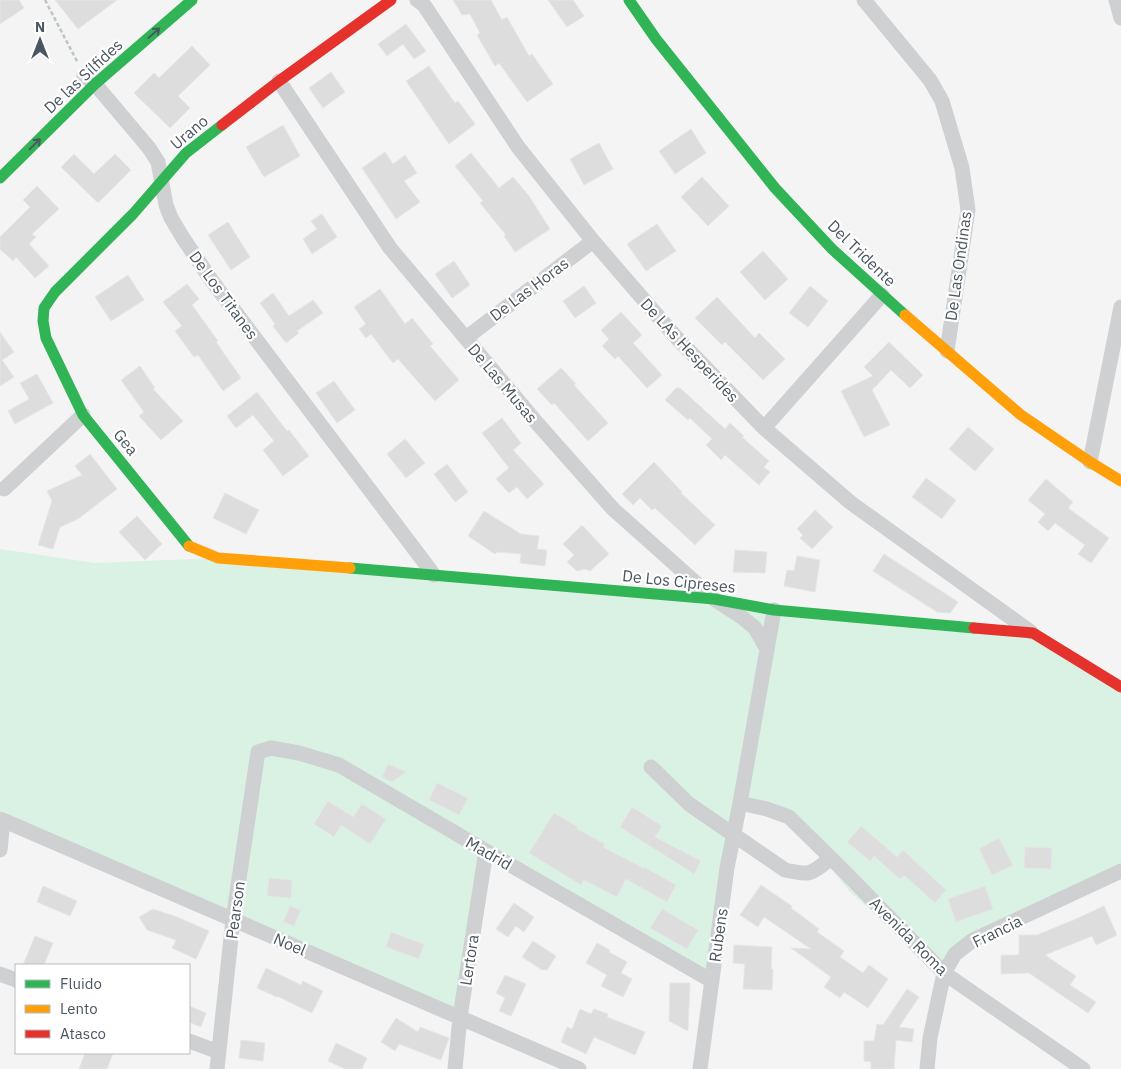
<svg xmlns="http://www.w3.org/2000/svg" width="1121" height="1069" font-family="'IBM Plex Sans',sans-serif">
<rect width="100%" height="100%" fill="#f4f4f4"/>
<path fill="#d9f2e3" d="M0 549 95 563 218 558 1033 633 1121 687V871L973 940 944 973 850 892 789 817 740 803 712 981 486 852 460 1017 0 823Z"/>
<path fill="#ddddde" stroke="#e5e6e7" d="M0 0H19L24 8 0 24Z
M55 0H117L78 29Z
M453 0H491L502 20 507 17 529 56 532 54 553 84 527 102 499 63 495 66 477 35 480 33 470 14 462 15Z
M548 0H573L584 16 567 27Z
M406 24 426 51 414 59 403 44 387 56 378 44Z
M192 46 210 65 178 96 190 108 170 128 134 93 154 73 159 78Z
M429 66 455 103 458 101 475 124 449 144 406 81Z
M331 72 345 92 323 108 309 88Z
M283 125 300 156 264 177 246 147Z
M691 129 706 153 675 174 659 151Z
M599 143 613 169 584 185 570 159Z
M385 152 393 164 405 155 417 173 404 181 420 202 396 219 362 168Z
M471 153 499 188 513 177 529 196 550 229 515 252 504 236 506 235 480 203 483 201 455 166Z
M74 154 94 174 115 154 131 170 98 203 61 167Z
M702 177 729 206 708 226 681 197Z
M37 186 59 209 32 234 36 237 29 244 49 266 35 278 16 257 13 261 0 249V237L30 207 23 200Z
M322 214 337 237 312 254 303 239 317 229 311 221Z
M228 222 250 257 231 270 208 235Z
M657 224 676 251 646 271 627 244Z
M763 251 788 279 765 300 740 272Z
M454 261 470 285 452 298 435 274Z
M128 275 144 300 111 321 95 297Z
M187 284 199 299 192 305 218 341 216 342 241 378 223 391 198 355 194 357 175 331 182 326 163 302Z
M584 286 596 303 575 318 563 301Z
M810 286 828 301 808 327 789 313Z
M380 289 405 324 412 318 433 344 430 346 459 380 435 401 398 359 393 363 371 334 366 338 359 329 366 324 354 307Z
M273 293 289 316 313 300 323 313 297 331 299 333 286 343 273 326 275 324 260 303Z
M717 297 755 338 759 333 785 359 763 380 725 342 722 345 695 318Z
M621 312 642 335 633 343 662 375 647 388 618 356 615 359 602 346 609 339 601 330Z
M0 332 14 352 2 360 14 377 0 386Z
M889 342 923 375 910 388 891 370 872 390 890 425 864 437 841 391 873 376 864 367Z
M140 366 155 388 153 389 183 421 161 440 139 416 144 412 121 380Z
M561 368 576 384 574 385 608 423 588 441 554 403 552 405 537 389Z
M37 374 53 403 15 424 8 411 29 399 20 383Z
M334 381 355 410 337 423 316 393Z
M676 388H680L725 429 730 423 744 436 742 437 769 461 764 467 770 472 759 485 725 455 721 460 706 445 712 439 690 418 688 420 665 400Z
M257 392 287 431 289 430 309 456 283 476 263 450 274 441 253 415 236 428 227 416Z
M502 418 521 443 513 450 544 484 527 499 517 487 509 493 496 479 509 468 482 433Z
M968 427 994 449 975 471 949 449Z
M405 439 425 463 406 478 387 454Z
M90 454 117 489 78 519 60 527 53 549 38 545 52 501 47 491 82 475 75 466Z
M654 462 682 492 681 493 715 525 695 545 655 508 652 510 640 498 633 505 622 494Z
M447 464 468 492 455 502 434 474Z
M926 478 956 500 942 519 912 497Z
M1046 479 1073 502 1068 508 1109 538 1091 563 1078 554 1085 545 1055 523 1048 531 1038 522 1045 514 1028 500Z
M225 493 259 510 246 534 213 518Z
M815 510 833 527 812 549 800 538 803 535 797 529Z
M484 511 521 534 539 536 537 549 547 550 545 566 520 563 521 554 497 552 495 554 468 536Z
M137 516 162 544 145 560 119 532Z
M582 525 609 554 590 571 585 569 577 571 567 562 574 555 563 544Z
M735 550 767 552 765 573 733 572Z
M884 554 958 602 950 613 937 612 873 571Z
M797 556 820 560 815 592 784 586 787 570 794 571Z
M388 764 406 772 392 782 382 777Z
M437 783 468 798 459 815 429 800Z
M328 801 353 817 362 804 386 819 370 844 341 825 334 837 314 824Z
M632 807 662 826 655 837 701 861 694 874 620 827Z
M554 813 578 827 577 829 605 844 603 847 643 868 644 867 676 885 667 902 626 879 617 897 584 880 581 885 529 853Z
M861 826 897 857 903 850 946 890 935 903 904 875 900 879 874 856 870 861 847 842Z
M999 838 1013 865 992 875 979 849Z
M1025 847 1052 848 1051 869 1024 868Z
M269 878 292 880 291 898 267 896Z
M761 885 792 906 791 908 819 929 817 932 844 951 840 957 863 973 869 965 888 979 868 1008 844 992 840 998 824 987 831 977 791 948 811 949 764 917 758 927 740 915Z
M43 886 77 901 70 916 37 902Z
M985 886 993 909 956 922 948 899Z
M514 903 534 917 524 932 516 926 508 937 496 929Z
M290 906 301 910 294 926 283 922Z
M1104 906 1117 935 1096 945 1092 936 1045 955 1076 976 1070 985 1096 1002 1088 1013 1029 973 1001 974V955H1019V935H1037L1076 919Z
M153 909 177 917 209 931 196 959 172 948 176 940 147 930 139 917Z
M662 909 698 930 687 949 650 928Z
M391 932 424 944 419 959 386 947Z
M35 936 53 943 44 965H23Z
M533 941 556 956 547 970H542L522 957Z
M597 943 610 950 609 952 627 962 621 973 632 979 623 997 601 986 607 975 586 963Z
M734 945 772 947 771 969H773L772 990 743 989 745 964 733 963Z
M266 968 301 985 303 981 323 991 312 1013 277 996V997L257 988Z
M505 975 526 984 511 1016 499 1011 505 998 496 993Z
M670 983H690L688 1031 669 1021Z
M907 989 919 997 899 1027 914 1029 912 1042 896 1040 894 1069H871V1062L864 1061V1041H874L877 1024 883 1025Z
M189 1006 206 1013 201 1027 189 1022Z
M580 1009 591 1014 594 1009 608 1014 607 1017 645 1032 635 1055 594 1037 586 1054 561 1042 567 1027 572 1029Z
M396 1018 418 1032 420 1027 449 1038 441 1060 399 1044 395 1051 381 1042Z
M241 1040 265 1043 263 1061 239 1058Z
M336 1043 367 1058 362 1069H345L328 1061Z
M85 1053H113L107 1069H79Z"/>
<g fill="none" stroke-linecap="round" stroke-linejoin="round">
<path stroke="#bcc7c4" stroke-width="2.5" stroke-dasharray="4 2.5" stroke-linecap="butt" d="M45 0 78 63"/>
<path stroke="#ced0d2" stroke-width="15" d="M417 0 424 5 518 147 593 241 675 336 764 428 851 503 1031 632
M864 0 930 80 942 101 962 168 968 210 947 351
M1116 0 1121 18
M84 76 95 84 149 148 158 162 166 205 171 218 183 238 212 281 434 575
M279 81 390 248 537 423 613 509 714 599 743 618 755 628 767 649
M466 338 593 241
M764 428 882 295
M1090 462 1121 307
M4 489 83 415
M651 767 689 804 785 870C811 876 811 874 831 858
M740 803 767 809 789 817 837 864 944 973 1083 1069
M0 819 579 1069
M0 850 3 821
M0 974 16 980
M189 1041 219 1052
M217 1069 233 919 258 752 271 748 299 753 339 765 486 851 712 981
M455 1069 460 1017 486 851
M700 1069 727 868 740 803 774 610
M927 1069 930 1038 944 973 955 954 973 940 1121 871"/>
<path stroke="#30b455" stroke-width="11" d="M629 0 656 39 775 188 832 249 905 315
M0 178 95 84 192 0
M189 546 83 415 46 338 43 321 44 308 55 292 133 214 186 153 222 125
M350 568 714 599 774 610 974 628"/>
<path stroke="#ff9f0a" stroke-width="11" d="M905 315 1021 415 1090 462 1121 481
M189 546 218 558 350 568"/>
<path stroke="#e5322d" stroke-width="11" d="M222 125 279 81 391 0
M974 628 1033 633 1121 687"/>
</g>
<defs><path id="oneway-shaft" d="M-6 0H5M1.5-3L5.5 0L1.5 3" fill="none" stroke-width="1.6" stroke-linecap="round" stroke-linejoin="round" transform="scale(1.25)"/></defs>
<g stroke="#495b60">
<use href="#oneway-shaft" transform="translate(154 33) rotate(-41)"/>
<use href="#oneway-shaft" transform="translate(35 144) rotate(-45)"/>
</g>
<g text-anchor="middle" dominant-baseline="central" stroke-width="4.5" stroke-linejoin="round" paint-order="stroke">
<g font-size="16" fill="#4a5661" stroke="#fff">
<text transform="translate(83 76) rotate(-43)">De las Sílfides</text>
<text transform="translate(189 132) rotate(-40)">Urano</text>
<text transform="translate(862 253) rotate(44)">Del Tridente</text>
<text transform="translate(958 266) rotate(-82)">De Las Ondinas</text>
<text transform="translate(529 289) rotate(-37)">De Las Horas</text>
<text transform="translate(224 295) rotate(54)">De Los Titanes</text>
<text transform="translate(690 350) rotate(47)">De LAs Hesperides</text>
<text transform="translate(503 383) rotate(50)">De Las Musas</text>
<text transform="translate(126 442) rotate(51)">Gea</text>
<text transform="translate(679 581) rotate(6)">De Los Cipreses</text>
<text transform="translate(489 853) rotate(30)">Madrid</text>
<text transform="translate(235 910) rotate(-82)">Pearson</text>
<text transform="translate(997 931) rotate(-26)">Francia</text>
<text transform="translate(718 935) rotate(-82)">Rubens</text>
<text transform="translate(909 936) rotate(45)">Avenida Roma</text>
<text transform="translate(290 944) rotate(23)">Noel</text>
<text transform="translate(469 960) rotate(-81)">Lertora</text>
</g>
</g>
<rect x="15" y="964" width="175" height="90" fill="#ffffff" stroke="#b7bbc0"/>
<rect x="25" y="980" width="25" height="8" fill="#30b455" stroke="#b7bbc0"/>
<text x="60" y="989" font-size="15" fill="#4a5661">Fluido</text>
<rect x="25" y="1005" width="25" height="8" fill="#ff9f0a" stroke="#b7bbc0"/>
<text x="60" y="1014" font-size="15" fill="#4a5661">Lento</text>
<rect x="25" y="1030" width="25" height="8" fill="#e5322d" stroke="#b7bbc0"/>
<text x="60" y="1039" font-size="15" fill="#4a5661">Atasco</text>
<g transform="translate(40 40)" stroke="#ffffff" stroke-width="4" paint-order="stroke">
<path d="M0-4L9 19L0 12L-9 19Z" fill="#4a5661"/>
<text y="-8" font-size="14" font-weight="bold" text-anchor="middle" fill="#4a5661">N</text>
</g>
</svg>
